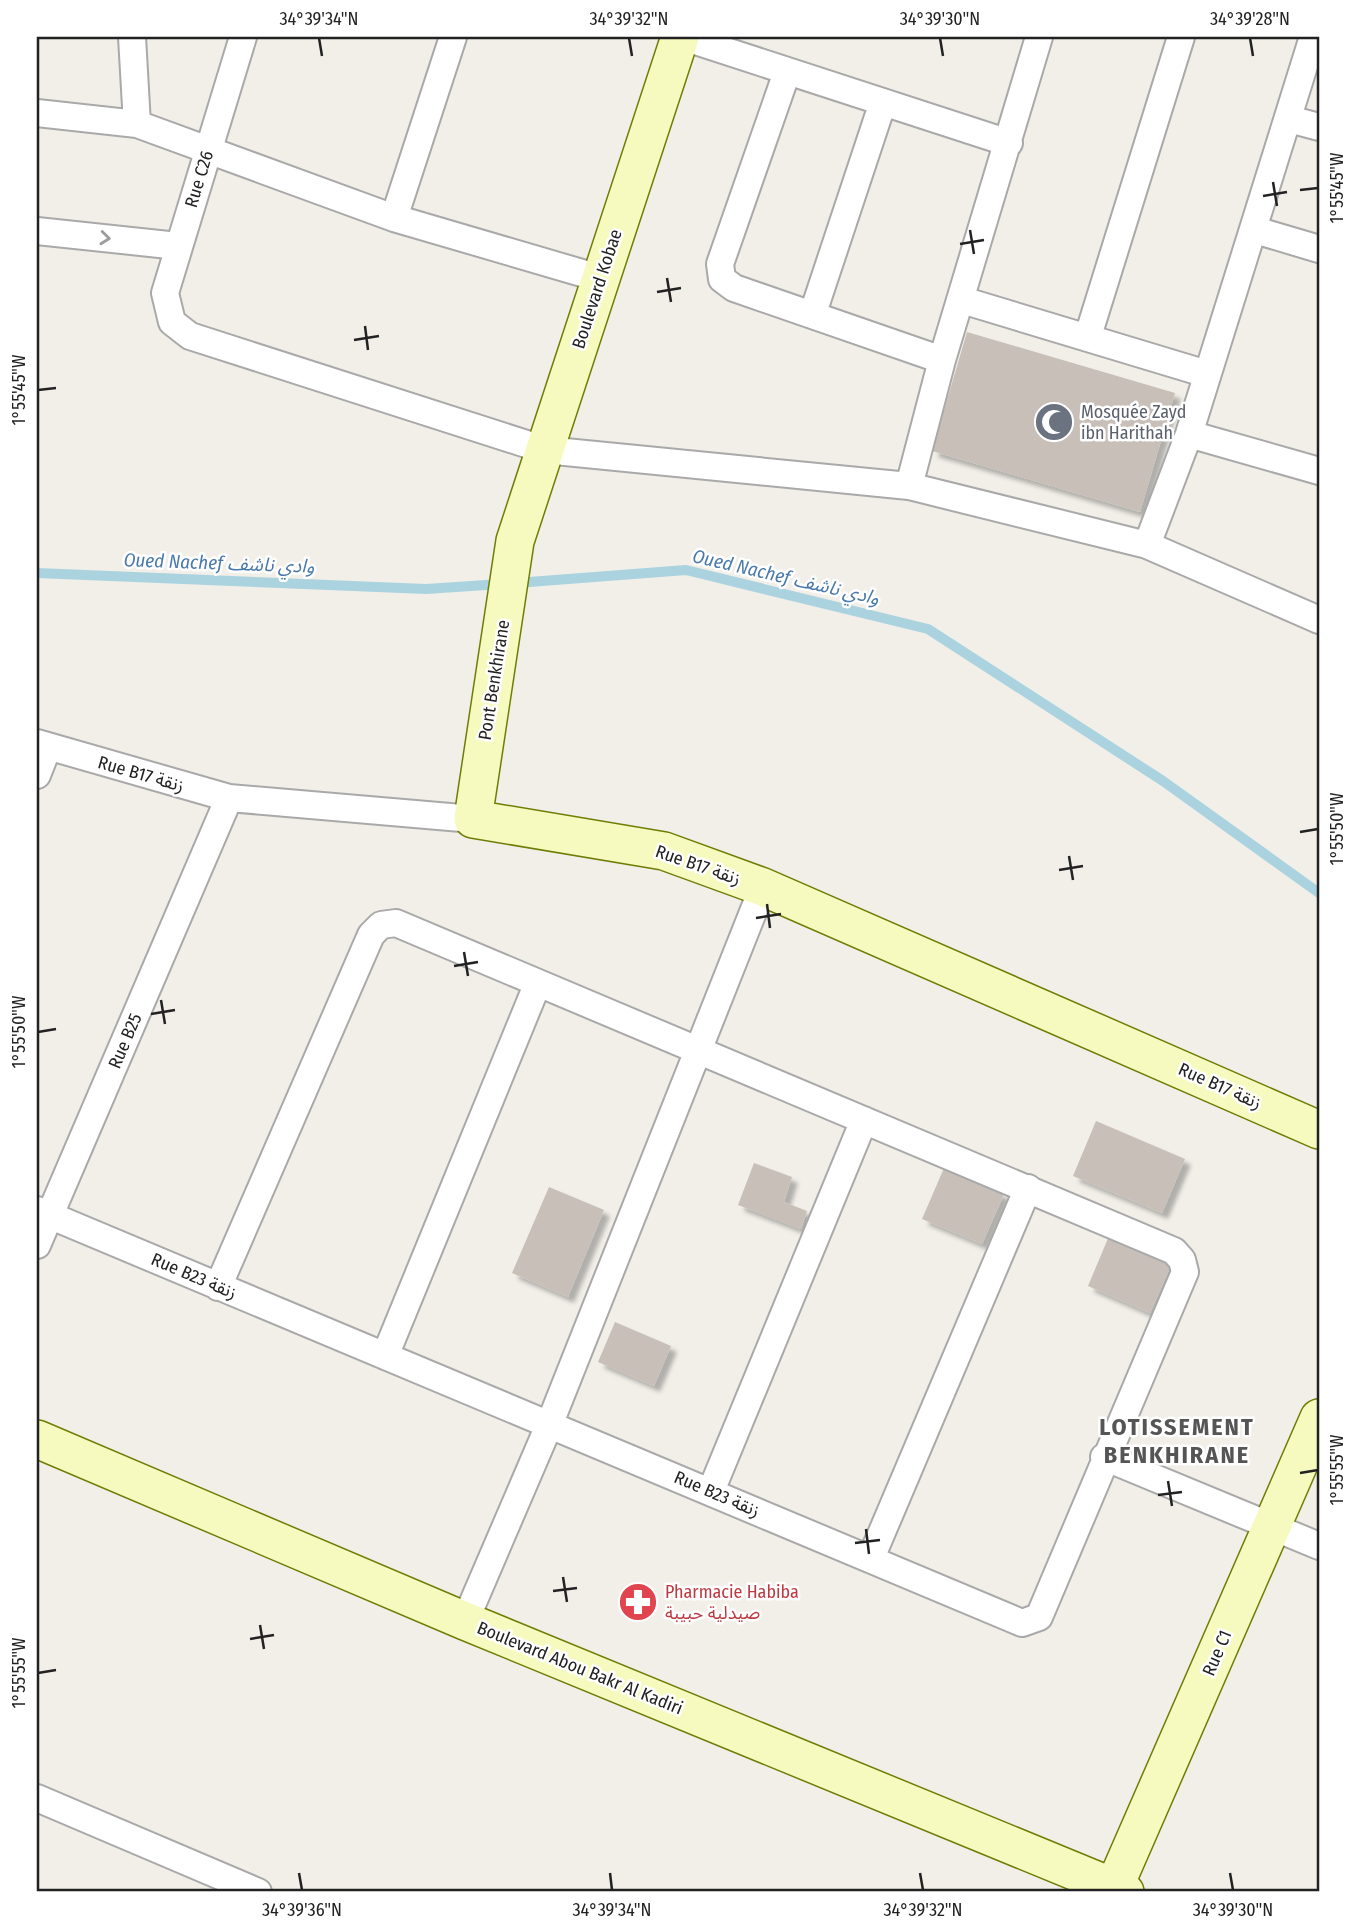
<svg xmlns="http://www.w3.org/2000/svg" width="1356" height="1929" font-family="'Fira Sans Condensed','Noto Sans Arabic',sans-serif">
<defs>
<filter id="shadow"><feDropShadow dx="6" dy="6" stdDeviation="2" flood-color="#0004"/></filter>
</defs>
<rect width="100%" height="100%" fill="#f2efe9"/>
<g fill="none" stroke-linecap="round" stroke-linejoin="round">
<path stroke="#aad3df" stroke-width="10" d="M37 573 426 589 501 584
M516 583 686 570 928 629 1163 781 1319 893"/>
</g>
<path fill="#c7bfb8" filter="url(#shadow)" d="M967 332 1175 393 1140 512 932 451Z
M1096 1121 1185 1159 1162 1213 1073 1176Z
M754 1163 792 1177 784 1202 807 1211 801 1229 738 1205Z
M944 1168 1004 1194 982 1244 922 1219Z
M549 1187 604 1210 568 1297 512 1273Z
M1109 1236 1172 1263 1150 1313 1088 1286Z
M615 1322 671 1346 654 1386 598 1362Z"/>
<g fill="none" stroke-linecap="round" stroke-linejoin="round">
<g stroke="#a9a9a9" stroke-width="30">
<path id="street" d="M132 37 137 124
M243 37 165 293 172 322 190 336 545 450 909 486 1147 545 1319 620
M683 37 1009 143
M787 72 720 264 722 279 734 288 942 360
M37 113 137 124 394 218 599 278
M1289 119 1319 127
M394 218 453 37
M1255 230 1319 249
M37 231 178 246
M962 300 1207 374
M813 313 883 102
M1088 336 1181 37
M1189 434 1319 471
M909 486 942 360 1039 37
M1147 545 1189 434 1313 37
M37 743 229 798 473 819
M37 775 48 747
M37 1210 1022 1623 1039 1617 1185 1272 1182 1260 1174 1251 396 923 381 925 371 935 218 1287
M37 1245 229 798
M385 1356 537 985
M1104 1457 1319 1546
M711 1491 864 1120
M871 1558 1028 1188
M465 1621 550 1423 763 887
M37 1798 258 1892"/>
</g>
<g stroke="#707d05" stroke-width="40">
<path id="secondary" d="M680 37 515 541 473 819 664 851 763 887 1319 1130
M37 1439 465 1621 1125 1892
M1112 1892 1319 1418"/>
</g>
<use href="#street" stroke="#fff" stroke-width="26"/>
<use href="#secondary" stroke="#f7fabf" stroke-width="37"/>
</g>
<defs><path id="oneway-chevron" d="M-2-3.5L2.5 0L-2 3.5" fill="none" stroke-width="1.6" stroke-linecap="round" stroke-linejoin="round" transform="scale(1.75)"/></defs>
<use stroke="#9c9c9c" href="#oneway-chevron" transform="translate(105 238) rotate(6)"/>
<path fill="none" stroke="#222" stroke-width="2.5" d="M319 38 322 56M629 38 632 56M940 38 943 56M1250 38 1253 56M1273 182 1277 206M1300 190 1318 188M1263 196 1287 192M970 230 974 254M960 244 984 240M667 278 671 302M657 292 681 288M365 326 368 350M354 340 379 336M38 390 56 388M1300 832 1318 829M1069 856 1073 880M1059 870 1083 866M767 904 770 928M756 918 781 914M464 952 468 976M454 966 478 962M161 1000 165 1024M151 1014 175 1010M38 1032 56 1029M1300 1473 1318 1470M1168 1481 1172 1506M1158 1495 1182 1492M866 1529 869 1554M855 1543 880 1540M563 1577 567 1602M553 1591 577 1588M260 1625 264 1649M250 1639 274 1635M38 1673 56 1670M299 1873 302 1890M610 1873 612 1890M920 1873 923 1890M1230 1873 1233 1890"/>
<defs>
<g id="mosque-disc" transform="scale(2.0125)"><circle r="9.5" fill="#6b7280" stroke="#fff"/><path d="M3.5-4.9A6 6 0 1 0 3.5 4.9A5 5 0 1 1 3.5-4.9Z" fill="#fff"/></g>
<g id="pharmacy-disc" transform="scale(2.0125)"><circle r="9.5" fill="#e0444e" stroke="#fff"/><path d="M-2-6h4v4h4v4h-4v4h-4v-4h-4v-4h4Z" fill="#fff"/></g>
</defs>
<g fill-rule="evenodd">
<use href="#mosque-disc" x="1054" y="422"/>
<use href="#pharmacy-disc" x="638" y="1602"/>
</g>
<g text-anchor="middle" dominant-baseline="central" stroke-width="5" stroke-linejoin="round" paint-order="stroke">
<g font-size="18" fill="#222" stroke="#fff">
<text transform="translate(199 179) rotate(-73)">Rue C26</text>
<text transform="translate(597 289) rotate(-72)">Boulevard Kobae</text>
<text transform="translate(494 680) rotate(-81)">Pont Benkhirane</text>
<text transform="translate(141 774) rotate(16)">Rue B17 زنقة</text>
<text transform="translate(698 865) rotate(19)">Rue B17 زنقة</text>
<text transform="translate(125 1041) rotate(-67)">Rue B25</text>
<text transform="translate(1220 1086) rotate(24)">Rue B17 زنقة</text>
<text transform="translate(194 1276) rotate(23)">Rue B23 زنقة</text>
<text transform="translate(717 1494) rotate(23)">Rue B23 زنقة</text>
<text transform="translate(1217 1653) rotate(-67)">Rue C1</text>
<text transform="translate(580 1668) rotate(22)">Boulevard Abou Bakr Al Kadiri</text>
</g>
<g font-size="18" fill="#5b616d" stroke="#fff" text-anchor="start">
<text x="1081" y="412">Mosquée Zayd<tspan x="1081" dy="21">ibn Harithah</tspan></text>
</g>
<g font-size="18" fill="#be3a42" stroke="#fff" text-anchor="start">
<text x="665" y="1592">Pharmacie Habiba<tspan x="665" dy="21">صيدلية حبيبة</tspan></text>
</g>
<g font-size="19" font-style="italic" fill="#4a7aab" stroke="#fff">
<text transform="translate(219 563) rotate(2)">Oued Nachef وادي ناشف</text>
<text transform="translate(786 577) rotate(13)">Oued Nachef وادي ناشف</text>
</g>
<g font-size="24" font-weight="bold" letter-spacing="2" fill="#555" stroke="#fff">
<text x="1177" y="1427">LOTISSEMENT<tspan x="1177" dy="28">BENKHIRANE</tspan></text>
</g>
</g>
<rect width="1356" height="1929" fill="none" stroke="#ffffff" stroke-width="77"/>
<rect x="38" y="38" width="1280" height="1852" fill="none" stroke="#222" stroke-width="2.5"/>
<g font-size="18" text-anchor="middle" fill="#222">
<text x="319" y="25">34°39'34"N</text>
<text x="629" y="25">34°39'32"N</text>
<text x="940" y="25">34°39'30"N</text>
<text x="1250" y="25">34°39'28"N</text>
<text transform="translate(1337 188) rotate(-90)" y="6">1°55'45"W</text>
<text transform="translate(19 390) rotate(-90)" y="6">1°55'45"W</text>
<text transform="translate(1337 829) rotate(-90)" y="6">1°55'50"W</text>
<text transform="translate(19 1032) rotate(-90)" y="6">1°55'50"W</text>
<text transform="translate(1337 1470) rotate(-90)" y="6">1°55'55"W</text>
<text transform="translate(19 1673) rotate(-90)" y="6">1°55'55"W</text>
<text x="302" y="1916">34°39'36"N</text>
<text x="612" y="1916">34°39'34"N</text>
<text x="923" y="1916">34°39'32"N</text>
<text x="1233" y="1916">34°39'30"N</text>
</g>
</svg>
